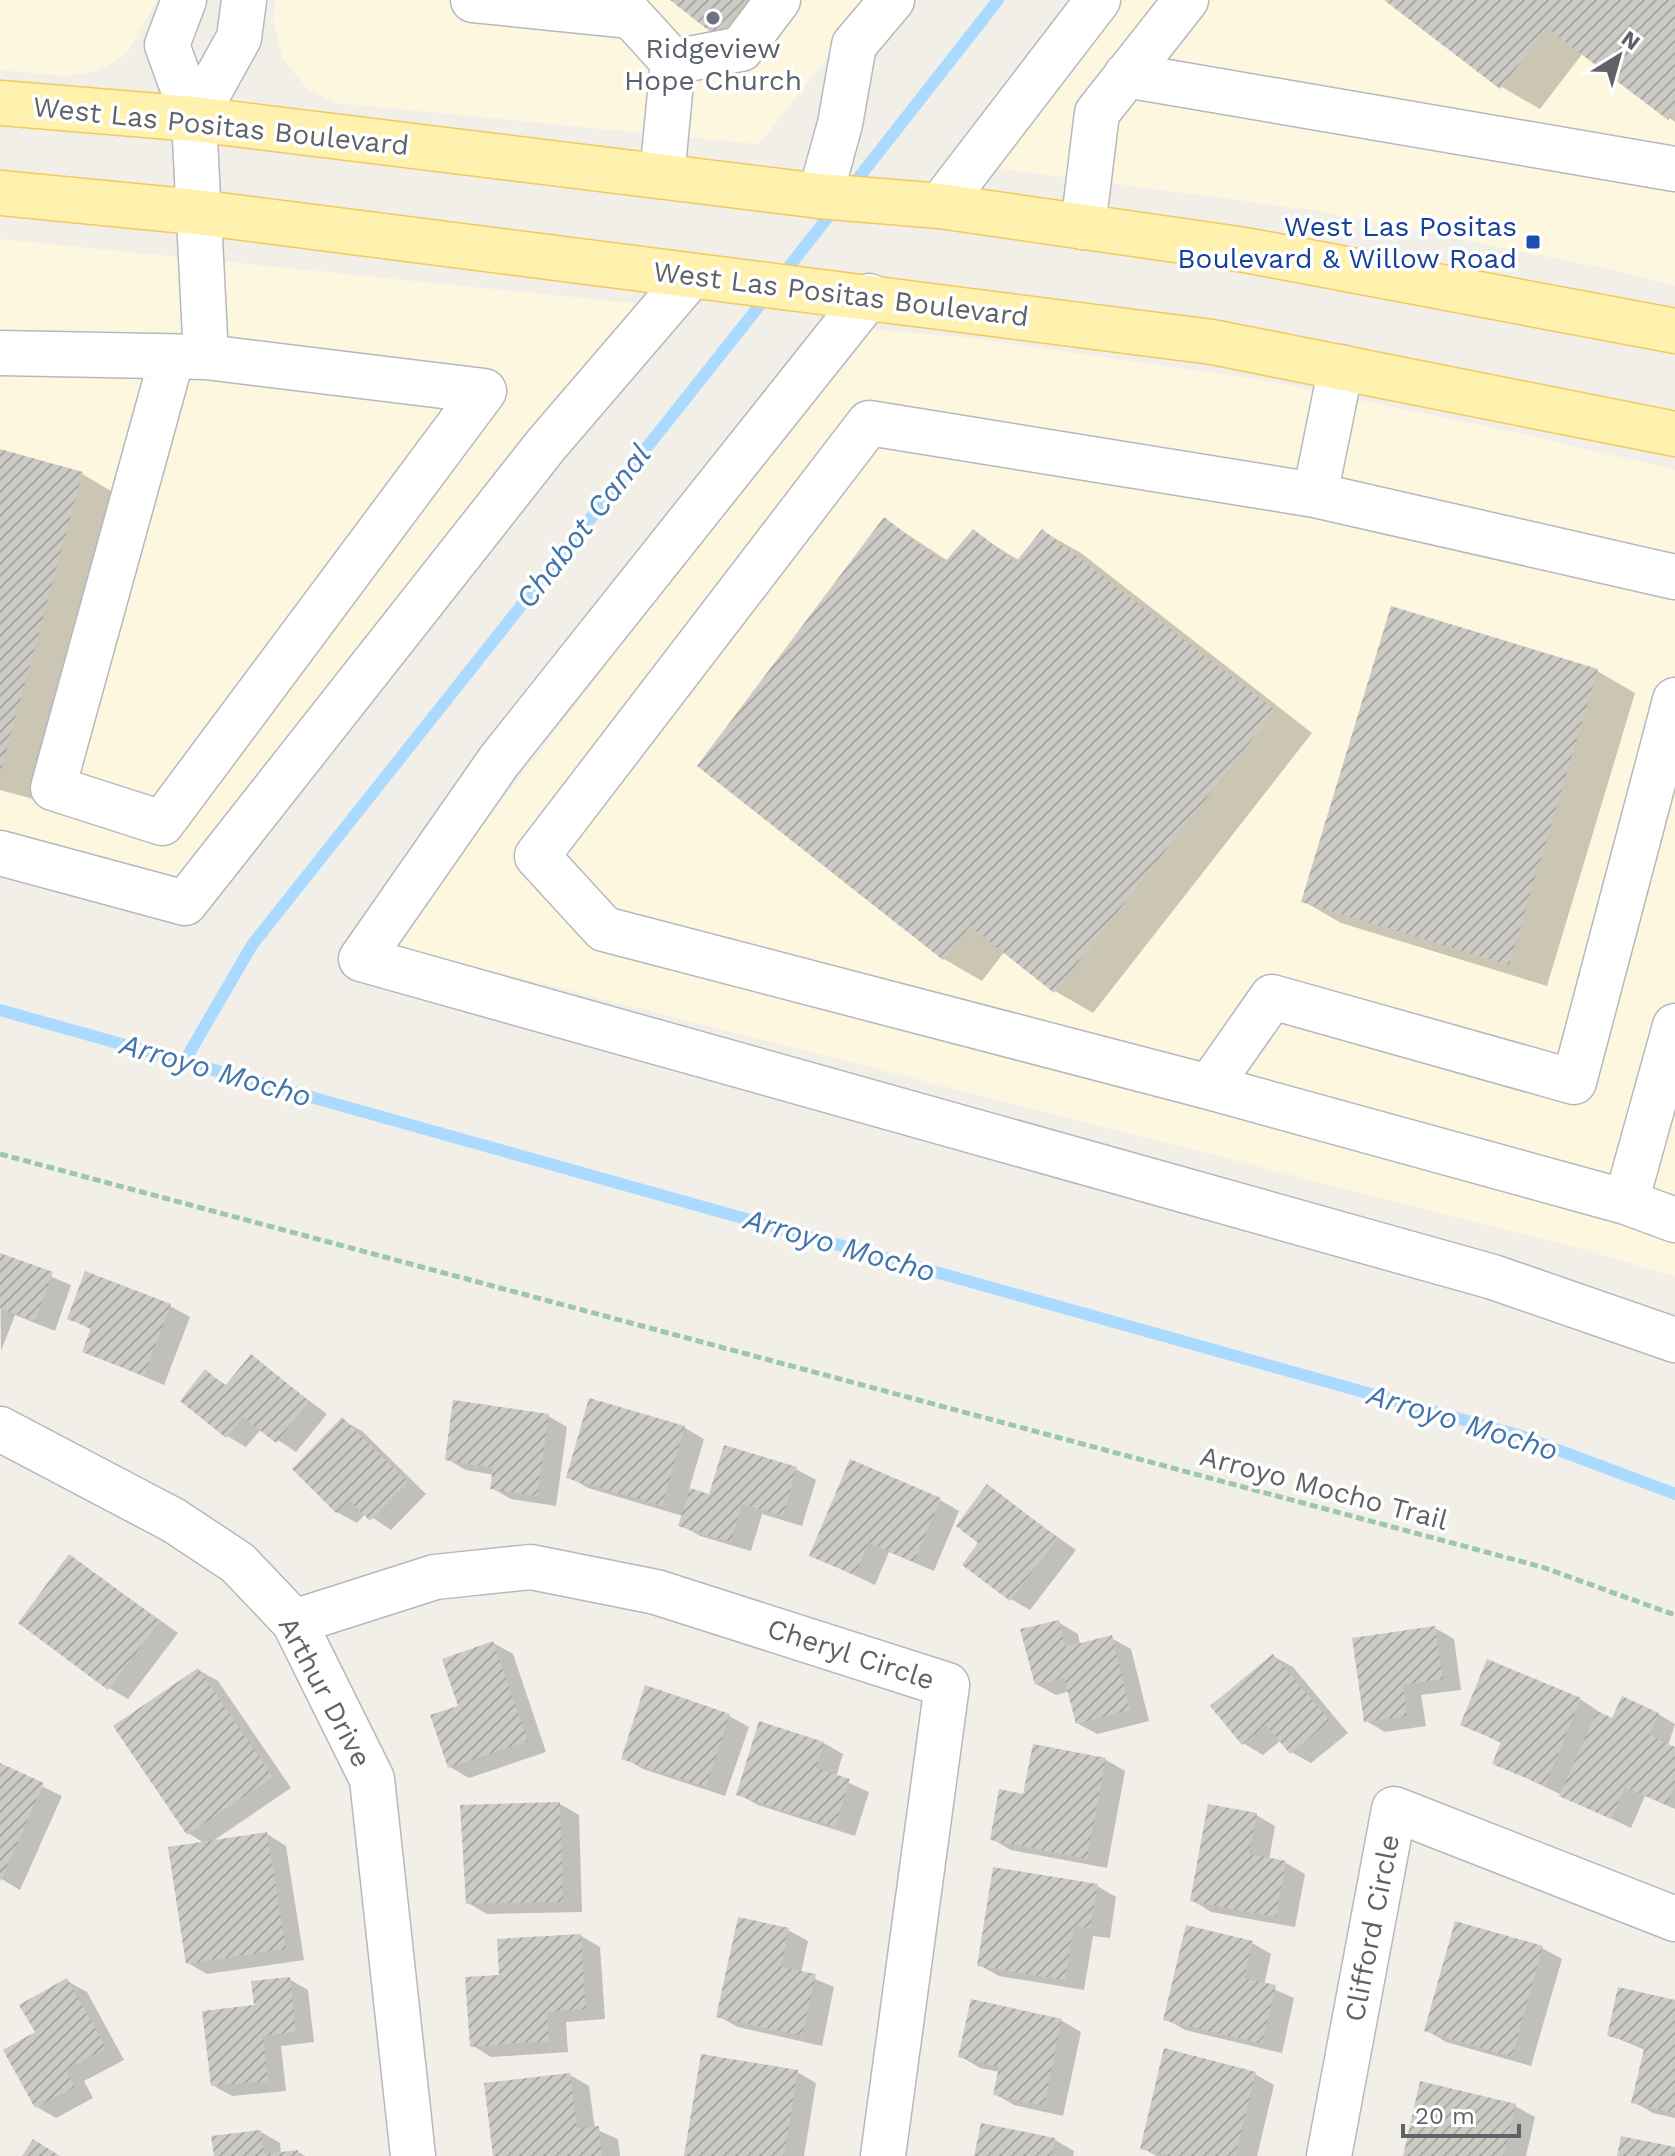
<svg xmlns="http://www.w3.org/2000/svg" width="1675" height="2156" font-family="'Work Sans',sans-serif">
<defs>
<pattern id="building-hatch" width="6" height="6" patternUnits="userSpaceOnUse" patternTransform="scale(2)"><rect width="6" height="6" fill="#cccac5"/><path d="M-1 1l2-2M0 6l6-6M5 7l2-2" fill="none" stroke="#a9a8a4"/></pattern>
</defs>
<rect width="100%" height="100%" fill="#f1efe8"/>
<path fill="#fef7e0" d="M0 0H157L126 54 98 71 64 76 0 70Z
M275 0H873L759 144 336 103 308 89 283 59 274 24Z
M1119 0H1675V286L1623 272 1319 211 990 167Z
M0 239 640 304 189 890 0 839Z
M864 329 971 338 1267 381 1527 435 1675 470V1276L1578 1248 391 945Z"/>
<path fill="#0003" d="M673 0H801L757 57Z
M1388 0H1675V122L1583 53 1540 109 1502 87Z
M0 451 82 474 120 496 37 800 0 790Z
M884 519 948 561 973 532 1020 561 1042 531 1081 553 1312 733 1093 1013 1055 991 1005 951 982 981 944 959 700 766Z
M1597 671 1635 693 1547 986 1341 923 1303 901Z
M0 1255 71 1285 55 1331 15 1315 1 1351Z
M86 1274 170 1306 190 1317 164 1385 84 1351 92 1330 70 1318Z
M251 1357 327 1414 296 1452 261 1429 246 1447 227 1436 205 1372 228 1386Z
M591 1400 685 1428 704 1439 689 1490 711 1496 796 1469 816 1480 802 1526 762 1514 751 1551 700 1536 681 1525 683 1516 588 1488 569 1477Z
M548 1416 567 1427 556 1506 511 1499 492 1488 494 1475 466 1470 447 1459Z
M342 1420 362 1431 426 1494 391 1530 366 1513 357 1523 337 1512 294 1469Z
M987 1487 1076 1550 1030 1610 1011 1599 981 1543Z
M940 1500 959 1511 934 1571 889 1552 875 1585 811 1555Z
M70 1556 178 1633 128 1699 109 1688Z
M1058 1622 1078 1634 1080 1645 1111 1638 1131 1649 1149 1721 1097 1734 1077 1723 1070 1691 1056 1695 1036 1684Z
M1435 1628 1454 1639 1461 1690 1421 1695 1426 1726 1385 1732 1366 1721Z
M493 1643 513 1654 546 1752 469 1778 450 1767 461 1707Z
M1273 1656 1293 1667 1348 1733 1311 1763 1291 1752 1281 1740 1263 1755 1243 1743Z
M198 1670 218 1681 291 1788 210 1843 267 1834 286 1846 304 1960 207 1974 188 1963 206 1844 188 1833Z
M647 1688 729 1716 749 1727 725 1796 643 1769 624 1758Z
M1580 1699 1613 1721 1658 1714 1675 1724 1668 1746 1675 1749V1809L1645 1796 1631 1828 1495 1763 1503 1744 1462 1724Z
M824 1743 843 1754 836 1777 869 1792 855 1836 758 1805 738 1794Z
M1034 1747 1106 1760 1125 1771 1107 1868 1011 1850 992 1839 1025 1797Z
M0 1766 62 1796 20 1890 0 1878Z
M560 1804 579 1815 582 1912 487 1914 468 1903Z
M1256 1815 1275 1826 1269 1860 1286 1863 1305 1874 1295 1927 1211 1912 1192 1900Z
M1097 1886 1116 1897 1110 1938 1093 1936 1084 1990 999 1976 979 1965Z
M788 1930 808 1941 801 1973 834 1987 822 2046 738 2027 718 2016Z
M581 1936 600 1947 605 2019 566 2022 568 2052 491 2057 472 2045 501 1977Z
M1252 1943 1271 1954 1264 1985 1294 1998 1282 2053 1185 2030 1166 2019Z
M1542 1948 1562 1959 1531 2066 1446 2042 1426 2030Z
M289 1979 308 1990 314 2042 281 2046 286 2091 232 2096 212 2085 256 2007Z
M67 1981 87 1992 124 2060 84 2081 93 2098 56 2118 37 2107V2033Z
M972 2001 1062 2021 1081 2032 1063 2116 1014 2105 995 2094 1000 2072 980 2068 960 2056Z
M1675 2002V2118L1653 2113 1634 2102 1645 2050 1609 2035Z
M797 2072 816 2083 804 2156H686Z
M1255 2074 1274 2085 1257 2156H1157L1142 2148Z
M570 2075 589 2086 595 2129 618 2139 620 2156H495Z
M1515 2106 1535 2117 1526 2156H1405Z
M982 2125 1055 2140 1074 2151 1073 2156H976Z
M261 2132 280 2143 281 2154 298 2152 305 2156H216Z"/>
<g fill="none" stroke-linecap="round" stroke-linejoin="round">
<path stroke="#aadaff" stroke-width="12" d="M849 190 998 0
M780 278 836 207
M0 1010 1521 1436 1675 1494
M184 1062 252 945 767 296"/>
</g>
<path fill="url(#building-hatch)" d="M670 0H746L717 37Z
M1384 0H1675V111L1668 120 1547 28 1500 89Z
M0 449 83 472 1 770H0Z
M884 517 944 563 973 529 1016 562 1042 529 1275 710 1054 993 970 926 943 960 697 766Z
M1391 606 1598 669 1509 965 1301 902Z
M0 1253 53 1272 35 1321 0 1308Z
M85 1271 171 1304 144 1376 82 1352 91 1328 67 1319Z
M251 1354 309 1401 276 1443 243 1417 226 1438 180 1401 205 1369 225 1386Z
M589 1398 685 1426 662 1506 566 1478Z
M453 1400 549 1414 537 1496 490 1489 493 1468 445 1460Z
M342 1417 408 1482 370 1521 349 1500 336 1513 292 1469Z
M724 1445 797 1467 783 1516 742 1504 731 1542 678 1526 690 1488 709 1494Z
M850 1459 941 1498 914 1562 869 1543 855 1575 809 1556Z
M987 1484 1058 1538 1010 1601 962 1565 978 1543 956 1526Z
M69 1554 160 1621 108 1690 18 1623Z
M1059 1620 1065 1647 1112 1635 1130 1710 1076 1724 1064 1678 1035 1685 1020 1629Z
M1435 1626 1443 1679 1403 1685 1407 1716 1364 1722 1352 1638Z
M493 1641 528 1741 448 1768 430 1715 458 1706 442 1659Z
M1273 1654 1330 1721 1290 1754 1266 1725 1242 1745 1210 1706Z
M1487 1659 1581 1698 1545 1786 1492 1764 1501 1742 1460 1725Z
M198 1668 273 1777 187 1835 113 1726Z
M645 1685 730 1714 706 1787 621 1759Z
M1622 1696 1659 1713 1649 1735 1675 1747V1786L1667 1805 1625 1787 1611 1819 1559 1796 1597 1711 1612 1718Z
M759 1721 824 1742 816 1768 850 1779 835 1827 736 1795Z
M1033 1744 1106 1758 1087 1859 990 1840 999 1789 1023 1794Z
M0 1763 44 1783 0 1882Z
M560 1802 563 1902 466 1904 460 1805Z
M1208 1804 1257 1813 1249 1854 1286 1861 1276 1917 1190 1901Z
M267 1832 286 1949 186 1964 168 1847Z
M993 1867 1098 1884 1090 1928 1074 1926 1065 1980 977 1966Z
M738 1917 789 1928 781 1967 816 1974 802 2036 716 2017Z
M1455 1921 1543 1946 1512 2057 1424 2031Z
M1186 1925 1253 1941 1244 1978 1276 1985 1262 2044 1163 2020Z
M581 1934 586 2009 547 2012 549 2041 470 2047 465 1977 499 1975 497 1939Z
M290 1977 296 2032 263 2036 268 2081 211 2086 202 2011 254 2005 251 1981Z
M67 1978 106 2048 66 2070 75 2087 35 2108 3 2050 35 2032 19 2005Z
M1618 1987 1675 2000V2113L1631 2103 1645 2045 1607 2036Z
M971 1999 1062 2019 1044 2106 993 2095 999 2067 958 2057Z
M1164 2048 1256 2072 1235 2156H1169L1140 2149Z
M701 2054 798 2070 784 2156H684Z
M570 2073 577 2128 599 2126 602 2156H493L484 2083Z
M1420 2081 1516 2104 1504 2156H1403Z
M981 2123 1055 2138 1052 2156H974Z
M261 2130 264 2154 298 2150 299 2156H214L211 2136Z
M1621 2136 1675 2147V2156H1617Z
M33 2139 60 2156H22Z"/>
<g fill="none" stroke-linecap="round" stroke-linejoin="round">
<g stroke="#b5b8bc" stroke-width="47">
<path id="minor" d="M184 0 167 45 194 119 206 357
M473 0 631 16 673 62
M1126 75 1675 169
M194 119 239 38 244 0
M662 176 673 62 741 49 778 0
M820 196 840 124 854 45 892 0
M940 206 1098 0
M1083 227 1097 113 1186 0
M869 296 499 761 361 959 1493 1277 1675 1340
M0 353 206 357 484 391 162 823 53 788 172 357
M1315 495 1341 367
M1675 577 1315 495 869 423 537 856 604 929 1209 1087 1626 1202 1675 1220
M0 853 185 903 546 445 691 276
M1209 1087 1272 997 1574 1082 1675 700
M1626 1202 1675 1026
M0 1429 173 1520 238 1563 294 1622 372 1779 413 2156
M294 1622 435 1577 531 1567 656 1592 947 1685 883 2156
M1329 2156 1394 1809 1675 1919"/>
</g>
<g stroke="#f2c960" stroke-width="47">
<path id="major" d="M0 103 194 119 820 196 940 206 1245 250 1675 331
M0 193 196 212 1212 342 1675 434"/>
</g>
<path stroke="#9cc7a9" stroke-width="5" stroke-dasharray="8 4" stroke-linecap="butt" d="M0 1154 1542 1567 1675 1615"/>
<use href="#minor" stroke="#fff" stroke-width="44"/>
<use href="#major" stroke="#fff2af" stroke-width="44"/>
</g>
<circle fill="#6b7280" stroke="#fff" stroke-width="3" cx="713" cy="18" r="8"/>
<rect fill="#1a4fb4" stroke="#fff" stroke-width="3" x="1525" y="234" width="16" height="16" rx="4"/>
<g text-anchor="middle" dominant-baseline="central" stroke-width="7" stroke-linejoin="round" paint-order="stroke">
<g font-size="28" fill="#5b616d" stroke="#fff">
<text x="713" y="48">Ridgeview<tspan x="713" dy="32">Hope Church</tspan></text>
</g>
<g font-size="28" fill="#5f6368" stroke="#fff">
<text transform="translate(221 126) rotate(6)">West Las Positas Boulevard</text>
<text transform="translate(841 294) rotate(7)">West Las Positas Boulevard</text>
<text transform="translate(1324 1488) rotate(15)">Arroyo Mocho Trail</text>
<text transform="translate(851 1654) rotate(18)">Cheryl Circle</text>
<text transform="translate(325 1692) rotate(62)">Arthur Drive</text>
<text transform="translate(1372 1928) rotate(-79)">Clifford Circle</text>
</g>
<g font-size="28" fill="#164399" stroke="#fff" text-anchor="end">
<text x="1517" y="226">West Las Positas<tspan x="1517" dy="32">Boulevard &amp; Willow Road</tspan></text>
</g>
<g font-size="30" font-style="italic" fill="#4174aa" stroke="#fff">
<text transform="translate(583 526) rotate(-52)">Chabot Canal</text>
<text transform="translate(216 1070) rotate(16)">Arroyo Mocho</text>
<text transform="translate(840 1245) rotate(16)">Arroyo Mocho</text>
<text transform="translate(1463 1422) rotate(17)">Arroyo Mocho</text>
</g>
</g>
<g transform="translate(1619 56) rotate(37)" stroke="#ffffff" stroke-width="6" paint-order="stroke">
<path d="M0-6L14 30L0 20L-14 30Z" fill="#5f6368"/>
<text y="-12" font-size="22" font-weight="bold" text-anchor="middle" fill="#5f6368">N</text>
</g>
<path d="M1403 2124v12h116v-12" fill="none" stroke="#5f6368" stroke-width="4"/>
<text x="1415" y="2124" font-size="24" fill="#5f6368" stroke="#ffffff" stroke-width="6" paint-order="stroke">20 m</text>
</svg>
